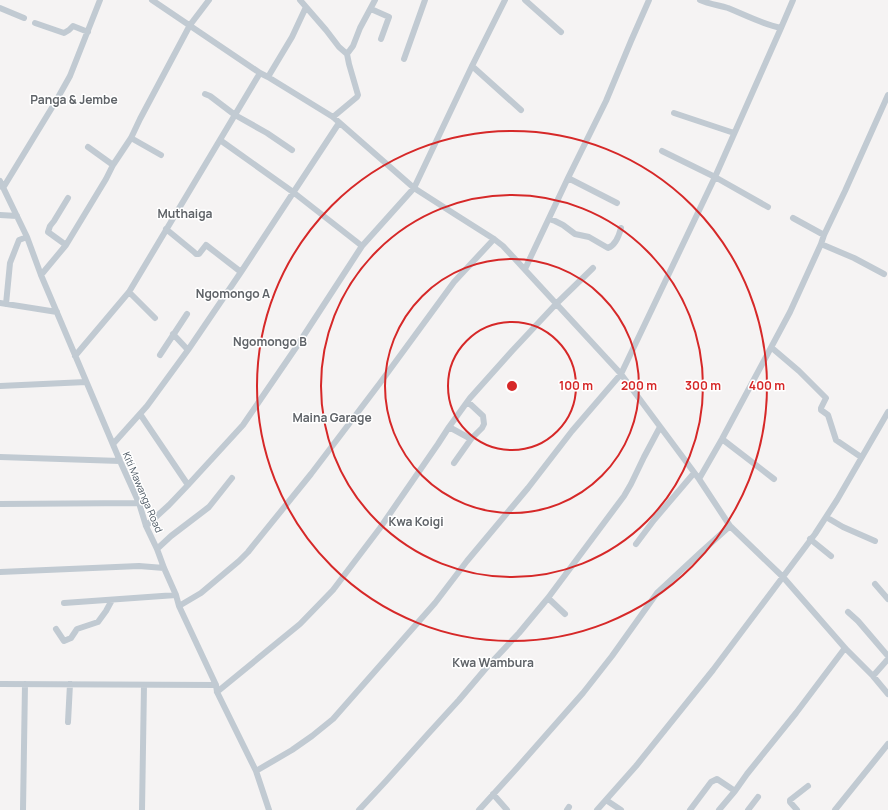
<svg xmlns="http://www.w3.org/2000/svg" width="888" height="810" font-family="Manrope,sans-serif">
<rect width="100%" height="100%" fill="#f5f3f3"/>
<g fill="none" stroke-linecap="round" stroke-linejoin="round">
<path stroke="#c1cad2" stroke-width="6" d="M152 0 260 73 268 77 333 117 414 188 453 213 494 239 503 246 621 374 699 479 730 526 783 577 845 648 873 676 888 694
M300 0 326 30 339 47 347 54
M525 0 561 32
M700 0C709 4 718 5 728 8 745 15 762 24 781 28
M0 8 24 18
M371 9 389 17 381 39
M35 23 64 33 69 30 73 26 88 32
M404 59 425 0
M472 66 521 110
M268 77 292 37 306 7
M205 94 210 96 235 115 267 133 292 150
M674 113 734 133
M333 117 357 97 358 95 349 64 347 54 353 46 360 28 375 0
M131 138 161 155
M88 147 113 165
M662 151 715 177 768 207
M568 178 617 203
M0 181 27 237 41 275 120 461 139 503 146 526 157 549 164 568 176 595 179 606 216 685 217 692 256 771 269 810
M3 188 56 101 70 76 100 0
M0 215 17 216
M793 218 824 235
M549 219 555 221 563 225 575 234 589 237 608 248C616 245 619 236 621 228
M166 229 194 252 196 254H199L206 245 241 272
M821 244 854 258 884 274
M66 245 48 232 50 226 54 221 68 198
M362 246 414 188 472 66 505 0
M525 269 568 178 606 101 631 41 649 0
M41 275 66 245 106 179 113 165 131 138 140 119 190 25 209 0
M129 292 155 318
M0 303 57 312
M6 304 10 263 19 240 27 237
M173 334 188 350
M772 348 799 371 826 398 821 408V410L828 415 836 440 861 457
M160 355 187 314
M75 356 129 292 260 73
M0 386 86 382
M140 414 188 485
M449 427 471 439
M722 439 774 479
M113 444 147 406 188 350 241 272 339 123
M0 457 120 461
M454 463 471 439 482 428 484 424 483 416 468 402
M699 479 722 439 790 312 821 244 824 235 845 191 888 95
M0 504 139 503
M826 517 843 527 875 541
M146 526 169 505 188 485 243 425 295 349 362 246 293 192 220 140
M810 539 831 556
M636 544 654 520 694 473
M157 549 171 536 209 507 232 478
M0 572 139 566 164 568
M875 584 888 599
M64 603 176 595
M179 606 201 593 239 561 248 552 311 474 380 383 454 282 494 239
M848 612 858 621 888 656
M565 614 548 598 624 496 631 484 644 457 660 427
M56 629 64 641 71 638 77 629 98 622 106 611 112 600
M873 676 888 659
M0 684 216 685
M217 692 300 624 333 590 380 528 438 444 449 427 470 398 512 351 556 304 593 268
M68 722 70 684
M256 771 292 750 312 736 333 719 435 603 467 561 528 488 572 431 621 374 715 177 781 28 793 0
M493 794 507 810
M606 800 621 810
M23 810 25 684
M142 810 144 685
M359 810 386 781 428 734 459 700 487 667 519 633 548 598
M479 810 517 768 583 693 612 656 657 593 700 553 730 526
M567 810 569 807
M597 810 636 766 713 670 815 534 837 500 888 412
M690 810 711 782 717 779 735 791
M719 810 735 791 747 774 796 713 845 648
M748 810 758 797
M797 810 790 802V800L808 786
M835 810 888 744"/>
</g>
<g fill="none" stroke="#d62828" stroke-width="2">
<circle cx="512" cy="386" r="64"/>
<circle cx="512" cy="386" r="127"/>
<circle cx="512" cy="386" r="191"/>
<circle cx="512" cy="386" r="255"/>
</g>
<g text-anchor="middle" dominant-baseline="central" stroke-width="3" stroke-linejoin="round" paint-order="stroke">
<g font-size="10" fill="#4a5661" stroke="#fff">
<text transform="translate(143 492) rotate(67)">Kiti Mawanga Road</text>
</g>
<g font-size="12" font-weight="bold" fill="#5f6368" stroke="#fff">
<text x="74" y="99">Panga &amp; Jembe</text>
<text x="185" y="213">Muthaiga</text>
<text x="233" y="293">Ngomongo A</text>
<text x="270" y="341">Ngomongo B</text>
<text x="332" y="417">Maina Garage</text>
<text x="416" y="521">Kwa Koigi</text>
<text x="493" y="662">Kwa Wambura</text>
</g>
</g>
<circle cx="512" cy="386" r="6" fill="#d62828" stroke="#fff" stroke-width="2"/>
<g font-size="12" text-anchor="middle" font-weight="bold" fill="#d62828" stroke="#fff" stroke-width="3" stroke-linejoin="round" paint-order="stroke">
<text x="576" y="390">100 m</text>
<text x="639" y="390">200 m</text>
<text x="703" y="390">300 m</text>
<text x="767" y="390">400 m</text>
</g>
</svg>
